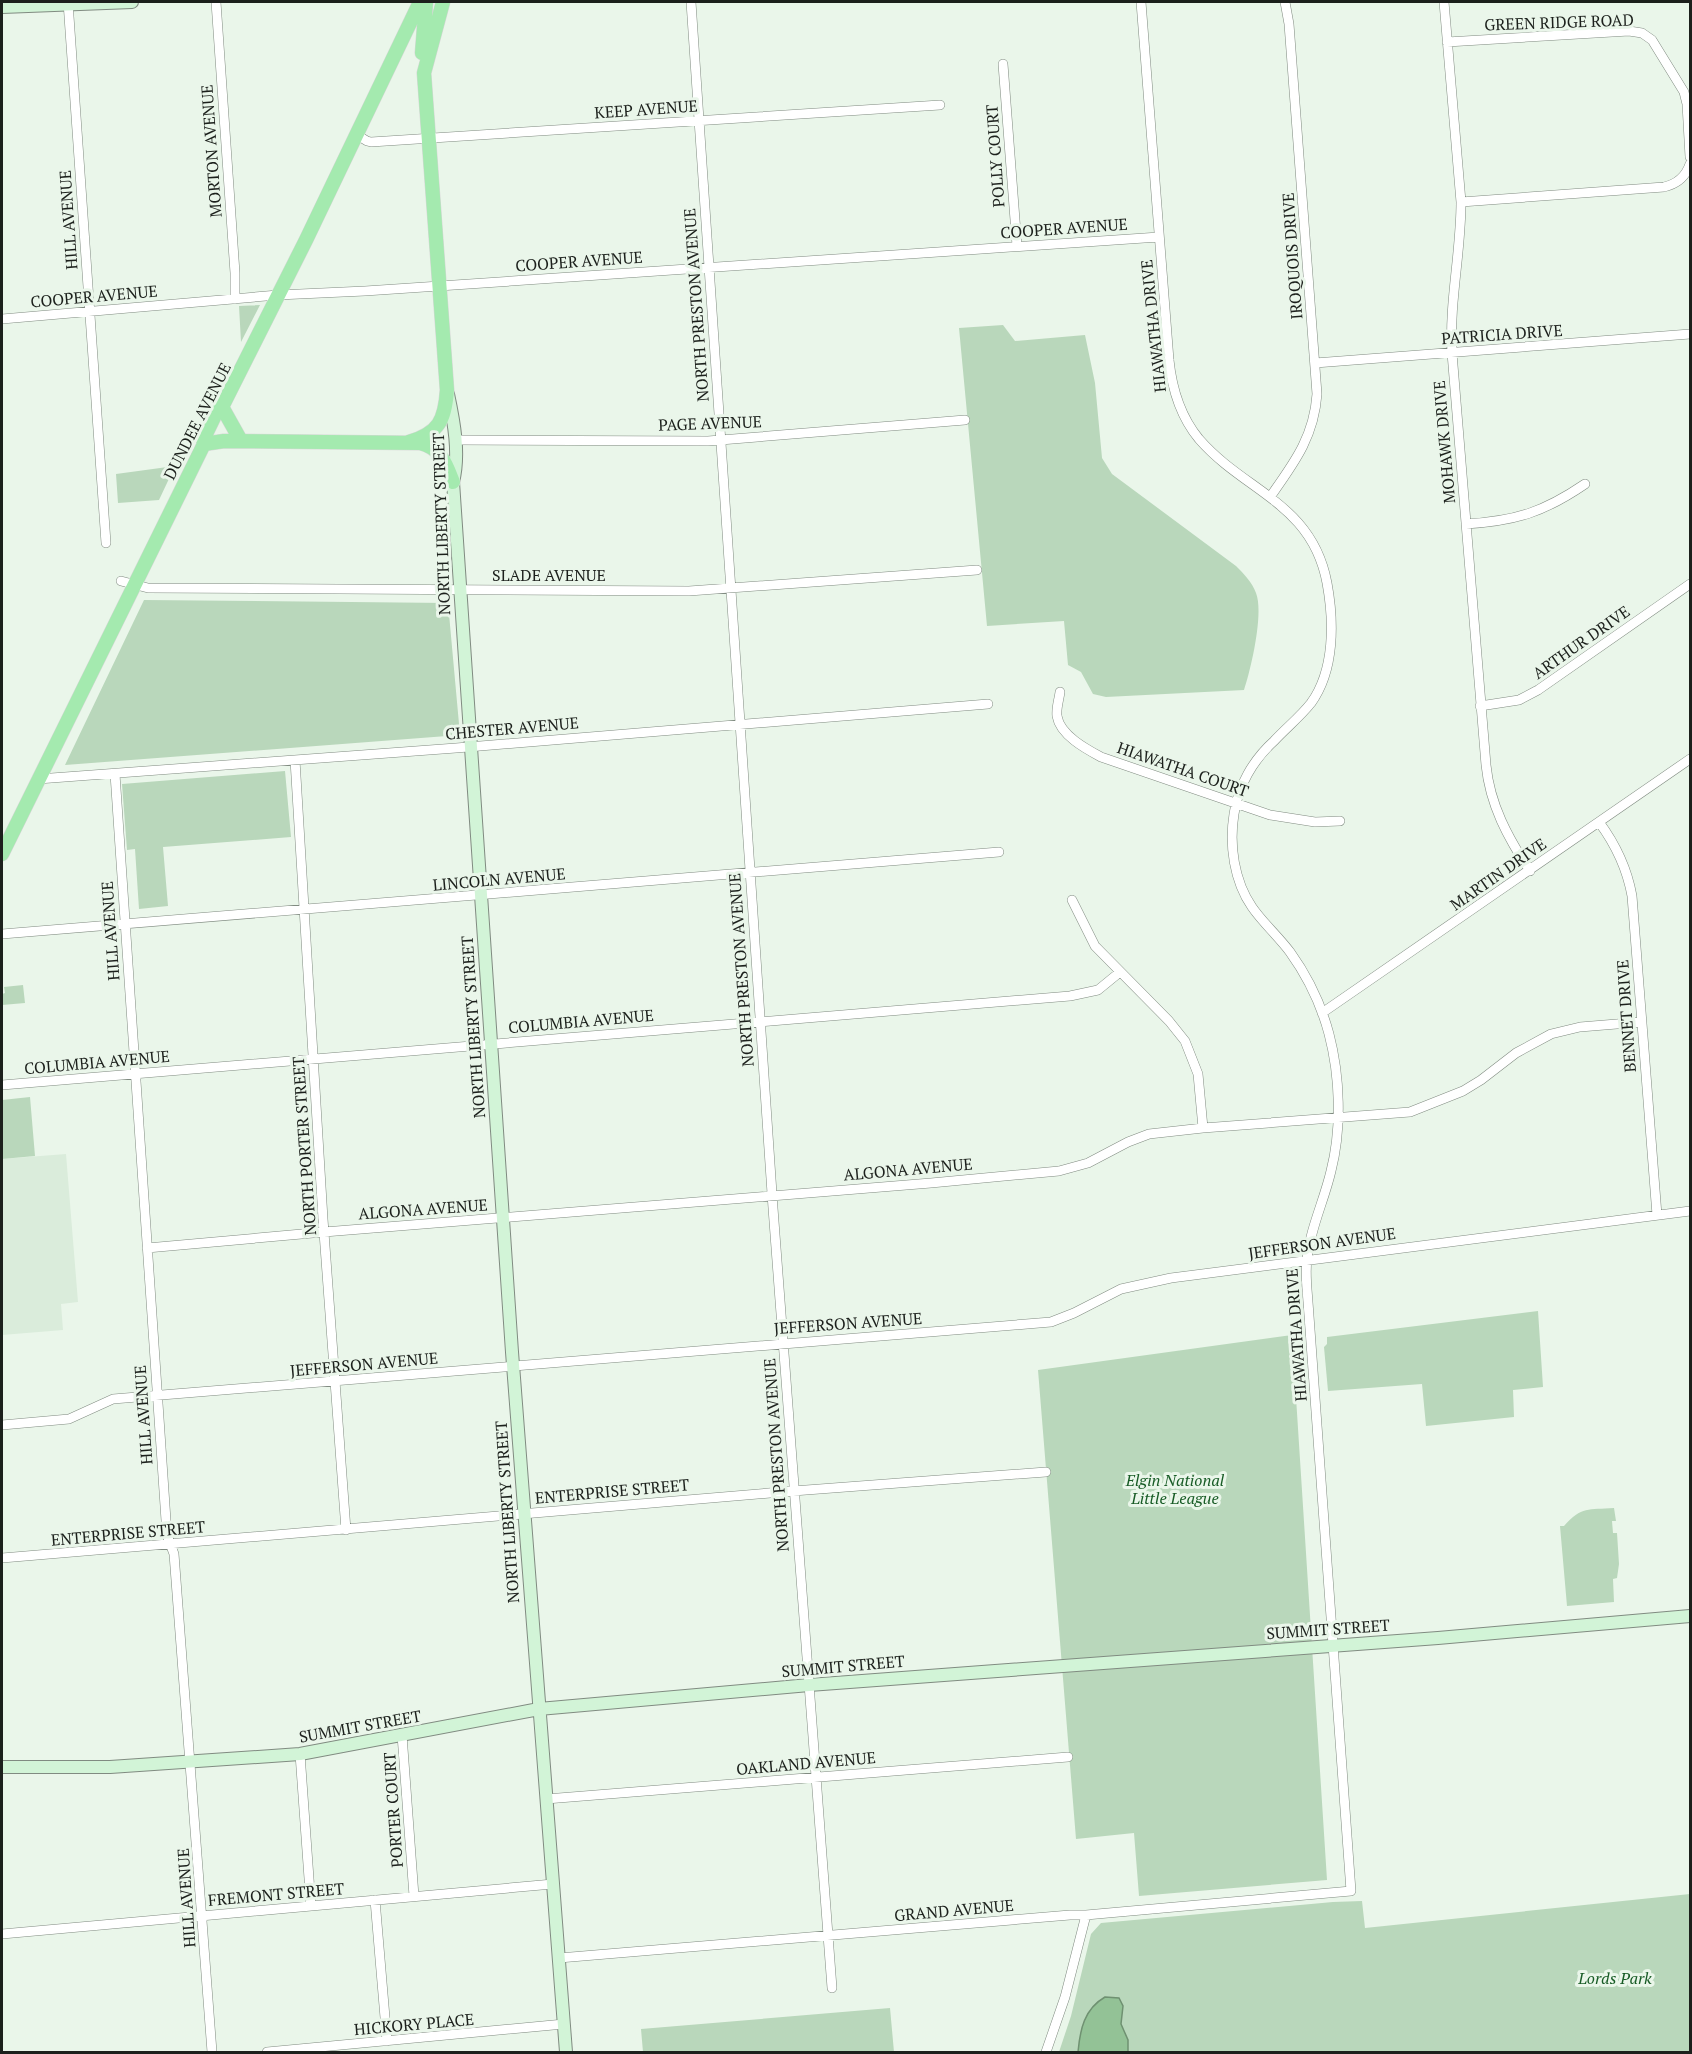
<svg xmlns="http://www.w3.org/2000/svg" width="1692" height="2054" font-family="'PT Serif',serif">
<rect width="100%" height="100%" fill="#eaf6ea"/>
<path fill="#daecdb" d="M66 1154 78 1302 61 1304 63 1330 2 1335V1159Z"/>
<path fill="#b9d7bb" d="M260 305 241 342 239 306Z
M1003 325 1015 341 1085 335 1095 383 1102 458 1112 474 1236 566C1244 574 1252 582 1256 593 1264 613 1251 669 1244 690L1106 697 1093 694 1081 672 1068 665 1064 621 987 626 959 328Z
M175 466 159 500 118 503 116 474Z
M144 600 448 603 460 735 65 765Z
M285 771 291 837 163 847 168 906 139 909 135 849 127 850 122 784Z
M23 985 25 1003 2 1005V994L5 993 4 987Z
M30 1097 35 1156 2 1159V1100Z
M1538 1311 1543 1387 1513 1390 1514 1417 1426 1426 1422 1384 1328 1391 1324 1347 1327 1344V1337Z
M1292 1335 1327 1880 1139 1896 1134 1833 1076 1839 1038 1370Z
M1614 1508 1616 1521H1612L1613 1533H1617L1619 1564 1617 1578 1613 1579 1614 1602 1567 1606 1560 1526H1564C1582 1506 1588 1510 1614 1508Z
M1690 1894V2052H1059L1071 2016 1091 1934 1101 1923 1333 1902 1362 1901 1365 1928Z
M890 2008 894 2052H643L641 2029Z"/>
<path fill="#93c296" stroke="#6f9171" stroke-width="1.5" d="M1105 1997 1119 1998 1123 2006 1121 2024 1128 2040V2052H1078C1080 2030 1084 2009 1105 1997Z"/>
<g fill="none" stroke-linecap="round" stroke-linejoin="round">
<g stroke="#808b81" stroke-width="10">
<path id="street" d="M68 2 106 543
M216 2 235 273V299
M691 2 773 1208 832 1988
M1444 2 1461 202C1461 253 1449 302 1452 353L1486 765C1490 805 1508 838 1530 871
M1447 42 1629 31 1642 33 1652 40 1684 92 1687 104 1690 157
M1003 64 1017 246
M357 135 367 141 371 142 940 105
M1461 202 1664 187C1677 184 1686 176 1690 164
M2 319 278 295 365 291 1159 237
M1315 363 1690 334
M455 440 708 441 965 420
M1270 497C1294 463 1314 437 1317 394L1289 24 1285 2
M1466 524C1516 521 1544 512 1585 484
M121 581 148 588 689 591 977 570
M1060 692C1059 700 1056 708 1057 716 1060 735 1086 749 1101 757L1270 815 1315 822 1340 821
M1480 706 1519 700 1538 690 1690 584
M295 760 323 1219 346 1530
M115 774 167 1535 174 1554 212 2052
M38 779 456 748 988 704
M1599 822C1616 845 1627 868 1632 896L1657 1215
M1072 900 1095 946 1169 1021 1185 1041 1198 1074 1203 1128
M2 934 999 852
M1322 1013 1690 759
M2 1085 1070 996 1098 990 1120 972
M147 1248 324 1232 931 1183 1059 1171 1088 1163 1128 1142 1149 1134 1203 1128 1410 1112 1463 1091 1481 1080 1516 1053 1551 1034 1580 1027 1641 1022
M2 1425 69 1419 113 1399 1051 1322 1074 1313 1121 1289 1171 1278 1690 1211
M2 1558 793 1491 1046 1472
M402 1735 414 1896
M300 1754 311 1906
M546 1799 1068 1757
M375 1900 387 2041
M2 1934 553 1884
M559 1958 1070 1915H1086L1351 1891 1308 1302C1307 1288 1305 1273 1307 1259 1310 1229 1324 1201 1331 1171 1342 1128 1340 1076 1329 1034 1321 1004 1308 977 1290 952 1278 936 1263 923 1252 907 1234 881 1229 845 1234 814 1238 786 1253 760 1274 741 1286 728 1300 717 1311 703 1335 670 1334 621 1327 583 1312 503 1245 492 1199 439 1180 416 1172 389 1169 360L1141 2
M267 2052 564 2024
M1046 2052 1065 1997 1086 1915"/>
</g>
<g stroke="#808b81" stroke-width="14">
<path id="secondary" d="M2 7 132 2
M448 394C454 422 460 454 453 482L512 1352 566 2052
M2 1767H110L300 1754 539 1709 809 1685 1438 1638 1690 1616"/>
</g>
<g stroke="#d6d7d6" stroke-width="15">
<path id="primary" d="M422 53 426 2
M222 407 241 441
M409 442C439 433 445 420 447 390L424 73 443 2
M204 444 224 441 420 443C441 448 446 464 453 482
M2 854 204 444 203 440 218 409 222 407 306 240 420 2"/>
</g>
<use href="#street" stroke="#fff" stroke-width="9"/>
<use href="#secondary" stroke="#d2f4d7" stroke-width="12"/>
<use href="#primary" stroke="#a4eaaf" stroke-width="14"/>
</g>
<g text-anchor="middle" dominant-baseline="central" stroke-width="6" stroke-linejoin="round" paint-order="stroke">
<g font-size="16" fill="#1c201c" stroke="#eaf6ea">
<text transform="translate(1559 22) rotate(-2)">GREEN RIDGE ROAD</text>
<text transform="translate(646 109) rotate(-4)">KEEP AVENUE</text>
<text transform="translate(211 151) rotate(-94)">MORTON AVENUE</text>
<text transform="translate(995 156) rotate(-94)">POLLY COURT</text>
<text transform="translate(68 220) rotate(-94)">HILL AVENUE</text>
<text transform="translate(1064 228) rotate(-4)">COOPER AVENUE</text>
<text transform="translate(1292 256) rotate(-94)">IROQUOIS DRIVE</text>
<text transform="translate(579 261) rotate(-4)">COOPER AVENUE</text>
<text transform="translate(94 296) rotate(-5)">COOPER AVENUE</text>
<text transform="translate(696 305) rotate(-94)">NORTH PRESTON AVENUE</text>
<text transform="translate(1153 326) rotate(-96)">HIAWATHA DRIVE</text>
<text transform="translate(1502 334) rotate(-4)">PATRICIA DRIVE</text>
<text transform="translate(197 421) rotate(-63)">DUNDEE AVENUE</text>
<text transform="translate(710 423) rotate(-2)">PAGE AVENUE</text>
<text transform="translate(1444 442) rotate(-95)">MOHAWK DRIVE</text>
<text transform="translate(441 524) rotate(-92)">NORTH LIBERTY STREET</text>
<text x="549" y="575">SLADE AVENUE</text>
<text transform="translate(1581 642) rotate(-35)">ARTHUR DRIVE</text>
<text transform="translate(512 728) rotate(-5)">CHESTER AVENUE</text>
<text transform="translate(1183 769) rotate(19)">HIAWATHA COURT</text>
<text transform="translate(1498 874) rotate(-35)">MARTIN DRIVE</text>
<text transform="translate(499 879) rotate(-5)">LINCOLN AVENUE</text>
<text transform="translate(110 931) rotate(-94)">HILL AVENUE</text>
<text transform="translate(741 970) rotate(-94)">NORTH PRESTON AVENUE</text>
<text transform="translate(1626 1016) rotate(-94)">BENNET DRIVE</text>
<text transform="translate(581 1021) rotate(-5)">COLUMBIA AVENUE</text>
<text transform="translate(473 1027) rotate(-94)">NORTH LIBERTY STREET</text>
<text transform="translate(97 1062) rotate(-5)">COLUMBIA AVENUE</text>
<text transform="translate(304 1146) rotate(-94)">NORTH PORTER STREET</text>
<text transform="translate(908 1169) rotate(-5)">ALGONA AVENUE</text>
<text transform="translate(423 1209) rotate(-4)">ALGONA AVENUE</text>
<text transform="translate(1322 1243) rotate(-8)">JEFFERSON AVENUE</text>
<text transform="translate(848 1323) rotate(-4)">JEFFERSON AVENUE</text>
<text transform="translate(1296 1335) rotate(-94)">HIAWATHA DRIVE</text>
<text transform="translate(364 1364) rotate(-5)">JEFFERSON AVENUE</text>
<text transform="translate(143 1415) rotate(-94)">HILL AVENUE</text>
<text transform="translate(776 1455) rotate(-94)">NORTH PRESTON AVENUE</text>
<text transform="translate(612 1491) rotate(-5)">ENTERPRISE STREET</text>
<text transform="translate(507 1512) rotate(-94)">NORTH LIBERTY STREET</text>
<text transform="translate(128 1533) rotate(-5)">ENTERPRISE STREET</text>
<text transform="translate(1328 1629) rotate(-4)">SUMMIT STREET</text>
<text transform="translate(843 1666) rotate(-5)">SUMMIT STREET</text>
<text transform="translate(360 1726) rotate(-10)">SUMMIT STREET</text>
<text transform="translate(806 1763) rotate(-5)">OAKLAND AVENUE</text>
<text transform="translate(393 1810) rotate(-94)">PORTER COURT</text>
<text transform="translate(276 1894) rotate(-5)">FREMONT STREET</text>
<text transform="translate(186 1898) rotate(-94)">HILL AVENUE</text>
<text transform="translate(954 1910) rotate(-5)">GRAND AVENUE</text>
<text transform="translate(414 2024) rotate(-5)">HICKORY PLACE</text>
</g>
<g font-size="16" font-style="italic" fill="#185c26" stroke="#eaf6ea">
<text x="1175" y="1480">Elgin National<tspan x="1175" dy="18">Little League</tspan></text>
<text x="1615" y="1978">Lords Park</text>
</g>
</g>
<rect width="1692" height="2054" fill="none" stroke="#1c201c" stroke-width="6"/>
</svg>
